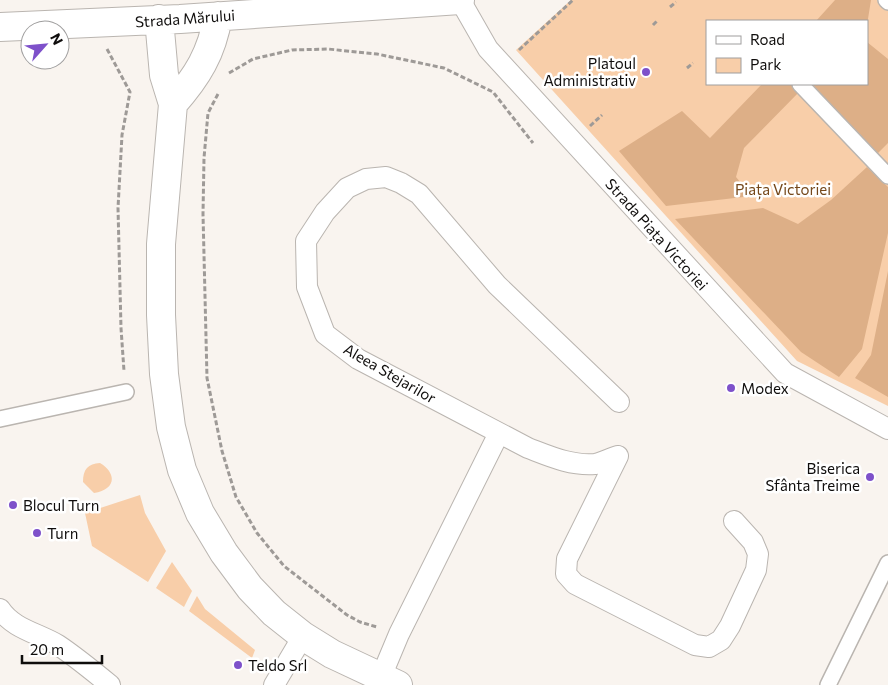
<svg xmlns="http://www.w3.org/2000/svg" width="888" height="685" font-family="Commissioner,sans-serif">
<rect width="100%" height="100%" fill="#f9f4ef"/>
<path fill="#f8cea9" fill-rule="evenodd" d="M571 0H888V406L797 361 516 50ZM707 21H867V84H707Z
M100 463C118 474 115 490 94 493L83 482C83 469 88 464 100 463Z
M140 495 145 513 166 551 148 582 92 546 85 513Z
M172 562 192 591 184 607 156 588Z
M197 596 205 609 255 650 252 658 189 611Z"/>
<path fill="#ddaf87" d="M835 0H871L867 25V21H816Z
M867 42 888 59V143L876 155 808 84H867Z
M762 84H798L802 89 744 148 736 177 752 196 666 206 619 151 682 111 710 138Z
M867 167 888 187V233L862 349 839 377 801 352 675 219 763 208 798 224 831 200Z
M888 271V397L855 378 871 355Z"/>
<g fill="none" stroke-linecap="round" stroke-linejoin="round">
<g stroke="#bab5b0" stroke-width="18">
<path id="pedestrian" d="M886 0 888 2
M800 84 888 176
M0 419 126 392
M828 685 888 563"/>
</g>
<g stroke="#bab5b0" stroke-width="22">
<path id="minor" d="M460 0 488 49 785 373 888 429
M618 456C610 458 602 463 595 464 571 466 549 456 528 448L358 359 325 334 307 287 306 241 325 212 347 188 366 179 386 177 401 183 419 194 497 285 619 402
M618 456 567 559 566 574 575 584 695 645 709 647 721 640 730 626 756 570 758 554 753 542 734 521
M0 609C13 629 38 633 58 645 76 657 93 671 110 685
M381 677 399 634 499 433
M274 685 303 636"/>
</g>
<g stroke="#bab5b0" stroke-width="30">
<path id="secondary" d="M159 19 164 75 173 104 161 244V315L164 374 171 427 182 470 200 513 224 553 250 588 274 613 303 636 332 654 398 685
M0 27 180 19 460 0
M173 104C197 77 212 53 218 16"/>
</g>
<path stroke="#9e9a97" stroke-width="3" stroke-dasharray="5 2.5" stroke-linecap="butt" d="M670 7 676 2
M653 25 658 20
M107 49 130 92 122 135 118 208 121 328 124 371
M519 50 573 0
M687 68 693 63
M229 73 253 59 292 50 328 49 377 54 444 68 493 92 533 143
M218 94 208 113 204 158 203 214 207 378 222 451 236 497 257 533 284 566 347 615 360 622 377 627
M590 126 602 115"/>
<use href="#pedestrian" stroke="#fff" stroke-width="15"/>
<use href="#minor" stroke="#fff" stroke-width="20"/>
<use href="#secondary" stroke="#fff" stroke-width="28"/>
</g>
<g fill="#7e51ca" stroke="#fff" stroke-width="2">
<circle cx="646" cy="72" r="5"/>
<circle cx="731" cy="388" r="5"/>
<circle cx="870" cy="477" r="5"/>
<circle cx="13" cy="505" r="5"/>
<circle cx="37" cy="533" r="5"/>
<circle cx="238" cy="665" r="5"/>
</g>
<g text-anchor="middle" dominant-baseline="central" stroke-width="5" stroke-linejoin="round" paint-order="stroke">
<g font-size="15" fill="#0f0d0c" stroke="#fff">
<text transform="translate(185 18) rotate(-4)">Strada Mărului</text>
<text transform="translate(657 234) rotate(48)">Strada Piața Victoriei</text>
<text transform="translate(390 373) rotate(30)">Aleea Stejarilor</text>
</g>
<g font-size="15" fill="#0f0d0c" stroke="#fff" text-anchor="start">
<text x="636" y="63" text-anchor="end">Platoul<tspan x="636" dy="17">Administrativ</tspan></text>
<text x="741" y="388">Modex</text>
<text x="860" y="468" text-anchor="end">Biserica<tspan x="860" dy="17">Sfânta Treime</tspan></text>
<text x="23" y="505">Blocul Turn</text>
<text x="47" y="533">Turn</text>
<text x="248" y="665">Teldo Srl</text>
</g>
<g font-size="15" fill="#75481b" stroke="#fff">
<text x="783" y="189">Piața Victoriei</text>
</g>
</g>
<rect x="706" y="20" width="162" height="65" fill="#ffffff" stroke="#9f9e9e"/>
<rect x="716" y="36" width="25" height="8" fill="#ffffff" stroke="#9f9e9e"/>
<text x="750" y="45" font-size="15" fill="#0f0d0c">Road</text>
<rect x="716" y="58" width="25" height="15" fill="#f8cea9" stroke="#9f9e9e"/>
<text x="750" y="70" font-size="15" fill="#0f0d0c">Park</text>
<g transform="translate(45 45) rotate(63)"><circle r="24" fill="#ffffff" stroke="#9f9e9e"/>
<path d="M0-4L9 19L0 12L-9 19Z" fill="#7e51ca"/>
<text y="-8" font-size="14" font-weight="bold" text-anchor="middle" fill="#0f0d0c">N</text>
</g>
<path d="M22 655v8h80v-8" fill="none" stroke="#0f0d0c" stroke-width="2.5"/>
<text x="30" y="655" font-size="15" fill="#0f0d0c" stroke="#ffffff" stroke-width="4" paint-order="stroke">20 m</text>
</svg>
